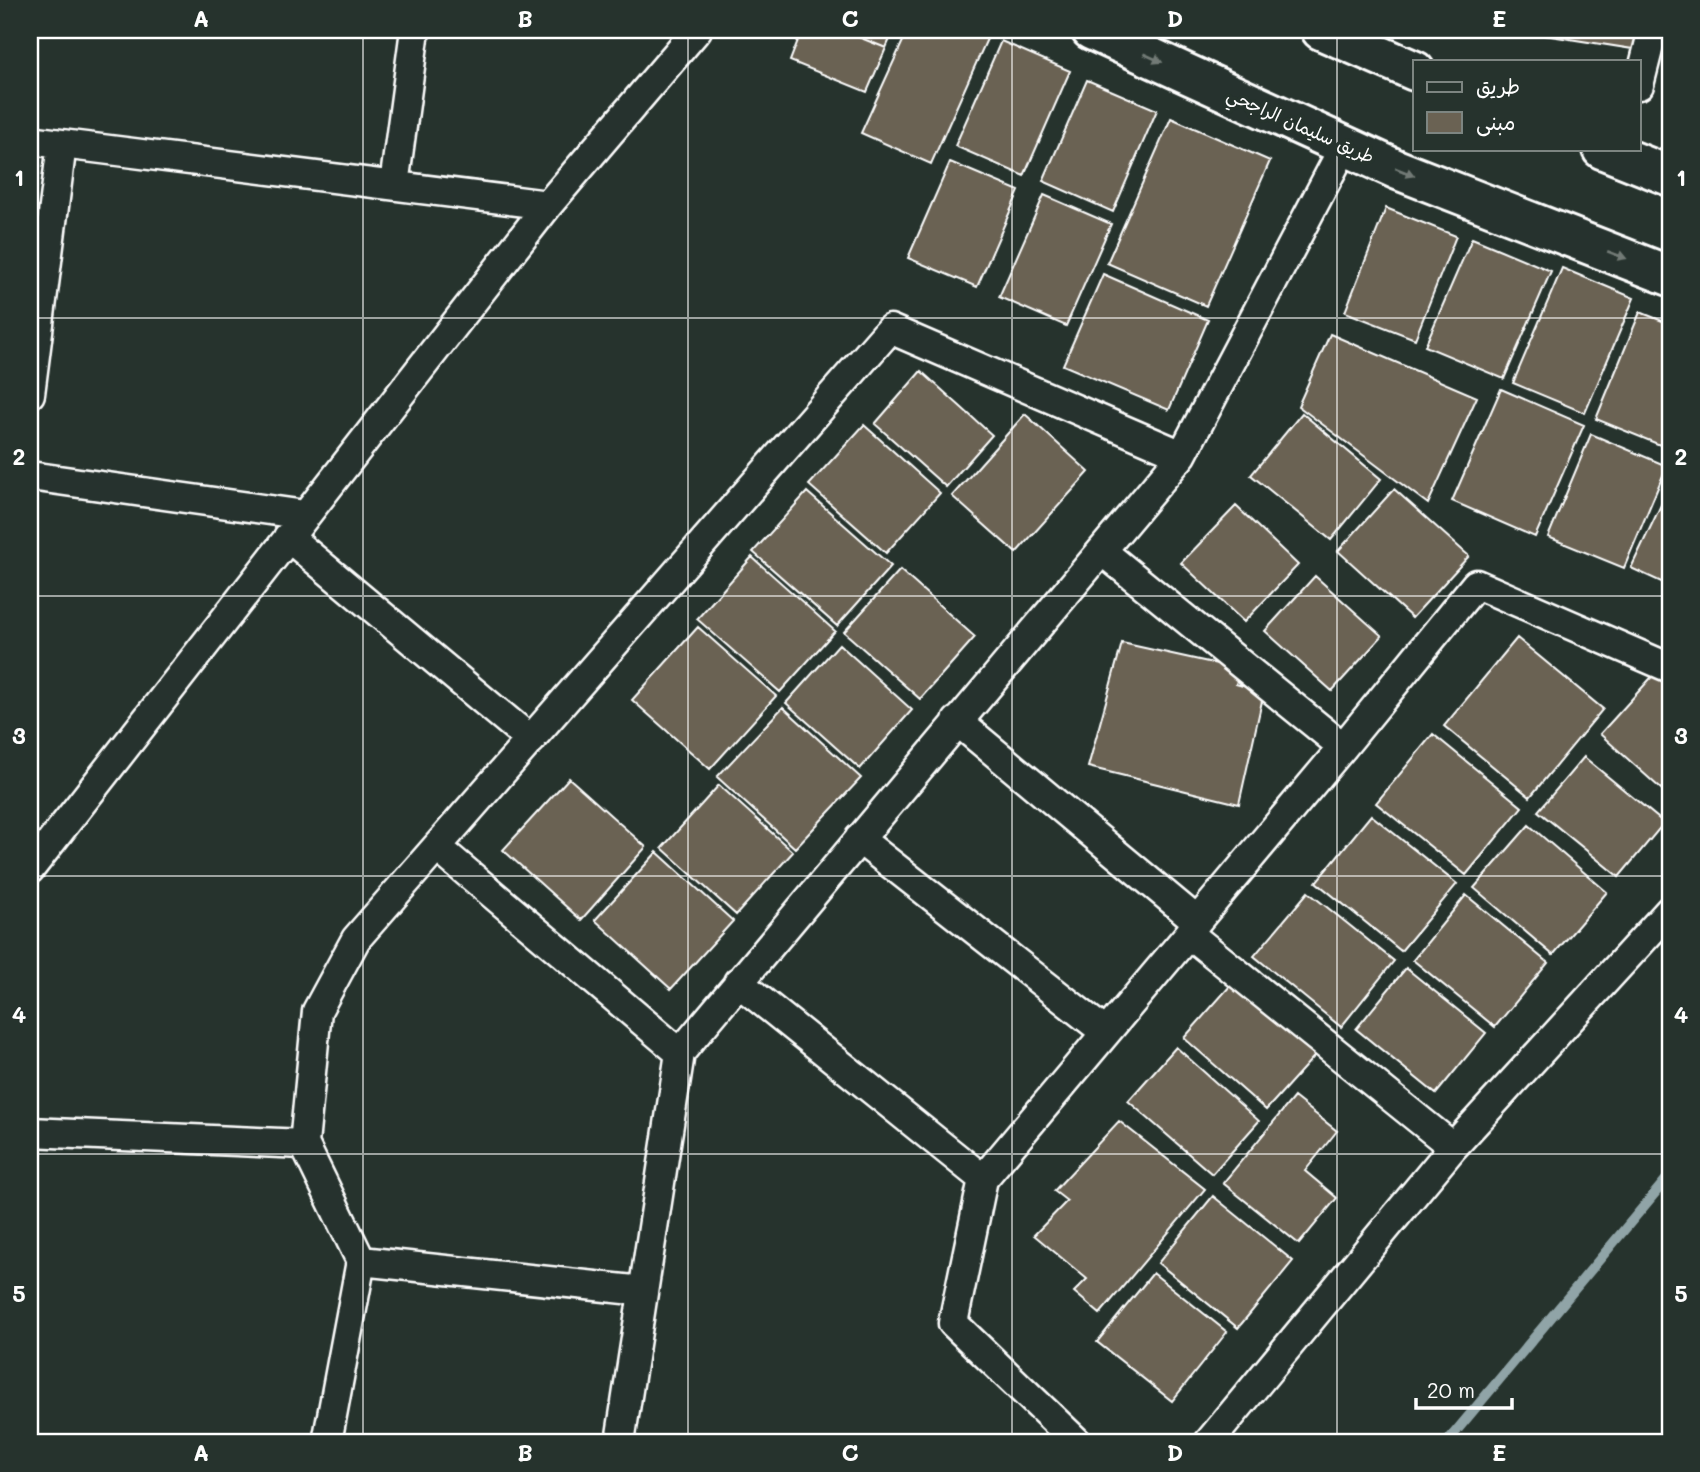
<svg xmlns="http://www.w3.org/2000/svg" width="1700" height="1472" font-family="Mali,'Playpen Sans Arabic',sans-serif">
<rect width="100%" height="100%" fill="#26332d"/>
<filter id="ink" filterUnits="userSpaceOnUse"><feTurbulence type="fractalNoise" baseFrequency=".0143" numOctaves="2"/><feDisplacementMap in="SourceGraphic" scale="14" xChannelSelector="R" yChannelSelector="G"/><feConvolveMatrix kernelMatrix="1 2 1 2 8 2 1 2 1" color-interpolation-filters="sRGB"/></filter>
<g filter="url(#ink)">
<g fill="none" stroke-linecap="round" stroke-linejoin="round">
<path stroke="#90a4a7" stroke-width="10" d="M1447 1442 1670 1175"/>
</g>
<path fill="#6a6253" stroke="#fff" stroke-width="2" d="M802 30H841L886 48 867 92 790 61Z
M841 30H894L886 48Z
M908 30H991L931 164 861 133Z
M1513 30H1642L1639 50Z
M1001 41 1070 71 1024 176 955 146Z
M1087 80 1157 110 1113 212 1043 181Z
M1171 118 1270 161 1206 306 1107 263Z
M950 162 1019 191 977 287 908 258Z
M1044 195 1111 224 1066 326 999 297Z
M1386 208 1456 236 1415 339 1345 312Z
M1472 238 1551 271 1504 379 1425 346Z
M1562 268 1634 298 1585 413 1513 383Z
M1103 274 1208 320 1169 410 1063 365Z
M1640 312 1670 324V449L1596 419Z
M1330 334 1477 397 1428 504 1298 406Z
M921 371 992 435 946 487 875 424Z
M1501 389 1584 425 1535 537 1452 501Z
M1302 413 1381 479 1331 540 1251 475Z
M1025 414 1089 472 1016 553 952 496Z
M864 425 940 493 886 553 809 485Z
M1591 434 1667 466 1624 568 1548 537Z
M1670 486V586L1631 568Z
M1394 489 1469 556 1412 618 1338 551Z
M807 492 891 566 837 626 753 552Z
M1236 506 1298 565 1244 622 1181 563Z
M752 557 835 631 780 692 697 619Z
M900 570 975 637 920 699 844 632Z
M1315 576 1382 636 1332 691 1265 631Z
M698 627 776 696 710 769 632 700Z
M1517 638 1603 709 1530 797 1444 726Z
M1122 643 1240 669 1236 684 1264 692 1239 804 1088 767Z
M839 644 912 710 860 769 786 703Z
M1659 669 1670 680V797L1600 734Z
M783 707 861 778 795 848 717 777Z
M1433 734 1522 807 1466 875 1376 803Z
M1584 757 1664 823 1619 877 1538 811Z
M569 778 646 847 581 920 503 850Z
M719 785 793 852 736 915 662 848Z
M1371 815 1457 884 1401 951 1316 882Z
M1529 825 1607 892 1553 955 1474 888Z
M657 852 733 921 671 989 595 920Z
M1308 892 1394 961 1341 1027 1254 956Z
M1466 895 1548 963 1495 1027 1413 960Z
M1406 968 1486 1033 1436 1094 1356 1029Z
M1238 977 1320 1050 1266 1110 1184 1038Z
M1176 1047 1259 1121 1212 1174 1128 1101Z
M1294 1097 1337 1131 1305 1171 1337 1198 1299 1244 1223 1183Z
M1119 1121 1205 1189 1100 1314 1074 1292 1087 1279 1034 1235 1067 1201 1054 1191Z
M1213 1196 1293 1261 1238 1328 1158 1263Z
M1153 1273 1227 1332 1172 1401 1097 1342Z"/>
<g fill="none" stroke-linecap="round" stroke-linejoin="round">
<g stroke="#fff" stroke-width="33">
<path id="minor" d="M1639 85 1653 30
M30 140 548 205
M394 185 415 30
M30 394 62 144
M30 476 305 515
M288 537 531 740
M1102 551 1343 747
M957 721 1197 921
M859 839 1105 1032
M437 847 680 1053
M30 869 548 205 697 30
M1189 934 1453 1147
M738 982 983 1179
M30 1132 304 1144
M361 1261 643 1291
M327 1442 361 1261 304 1144 317 1011 356 939 890 329 1182 455
M620 1442 680 1053 1182 455 1345 145
M1077 1442 953 1323 983 1179 1189 934 1197 921 1343 747 1476 584 1670 668
M1209 1442 1453 1147 1670 910"/>
</g>
<g stroke="#fff" stroke-width="44">
<path id="secondary" d="M1091 30 1398 170 1670 276
M1321 30 1415 71
M1602 149 1670 176"/>
</g>
<use href="#minor" stroke="#26332d" stroke-width="28"/>
<use href="#secondary" stroke="#26332d" stroke-width="38"/>
</g>
<defs><path id="oneway-solid" d="M-6-.8H1V-3.2L6.5 0L1 3.2V.8H-6Z" transform="scale(1.75)"/></defs>
<g fill="#727a76">
<use href="#oneway-solid" transform="translate(1153 58) rotate(24)"/>
<use href="#oneway-solid" transform="translate(1405 172) rotate(22)"/>
<use href="#oneway-solid" transform="translate(1617 255) rotate(21)"/>
</g>
</g>
<path fill="none" stroke="#fff" stroke-width="2" stroke-opacity="0.55" d="M363 30V1442M688 30V1442M1012 30V1442M1337 30V1442M30 318H1670M30 596H1670M30 876H1670M30 1154H1670"/>
<g text-anchor="middle" dominant-baseline="central" stroke-width="7" stroke-linejoin="round" paint-order="stroke">
<g font-size="18" fill="#fff" stroke="#26332d">
<text transform="translate(1301 125) rotate(24)">طريق سليمان الراجحي</text>
</g>
</g>
<rect width="1700" height="1472" fill="none" stroke="#26332d" stroke-width="77"/>
<rect x="1413" y="60" width="228" height="91" fill="#26332d" stroke="#7d8581" stroke-width="2"/>
<rect x="1427" y="82" width="35" height="10" fill="#26332d" stroke="#7d8581" stroke-width="2"/>
<text x="1476" y="94" font-size="21" fill="#ffffff">طريق</text>
<rect x="1427" y="112" width="35" height="21" fill="#6a6253" stroke="#7d8581" stroke-width="2"/>
<text x="1476" y="130" font-size="21" fill="#ffffff">مبنى</text>
<path d="M1416 1398v10h96v-10" fill="none" stroke="#ffffff" stroke-width="3.5"/>
<text x="1427" y="1398" font-size="21" fill="#ffffff" stroke="#26332d" stroke-width="5" paint-order="stroke">20 m</text>
<rect x="38" y="38" width="1624" height="1396" fill="none" stroke="#fff" stroke-width="2.5"/>
<g font-size="23" text-anchor="middle" font-weight="bold" fill="#fff">
<text x="201" y="27">A</text>
<text x="525" y="27">B</text>
<text x="850" y="27">C</text>
<text x="1175" y="27">D</text>
<text x="1499" y="27">E</text>
<text x="19" y="186">1</text>
<text x="1681" y="186">1</text>
<text x="19" y="465">2</text>
<text x="1681" y="465">2</text>
<text x="19" y="744">3</text>
<text x="1681" y="744">3</text>
<text x="19" y="1023">4</text>
<text x="1681" y="1023">4</text>
<text x="19" y="1302">5</text>
<text x="1681" y="1302">5</text>
<text x="201" y="1461">A</text>
<text x="525" y="1461">B</text>
<text x="850" y="1461">C</text>
<text x="1175" y="1461">D</text>
<text x="1499" y="1461">E</text>
</g>
</svg>
